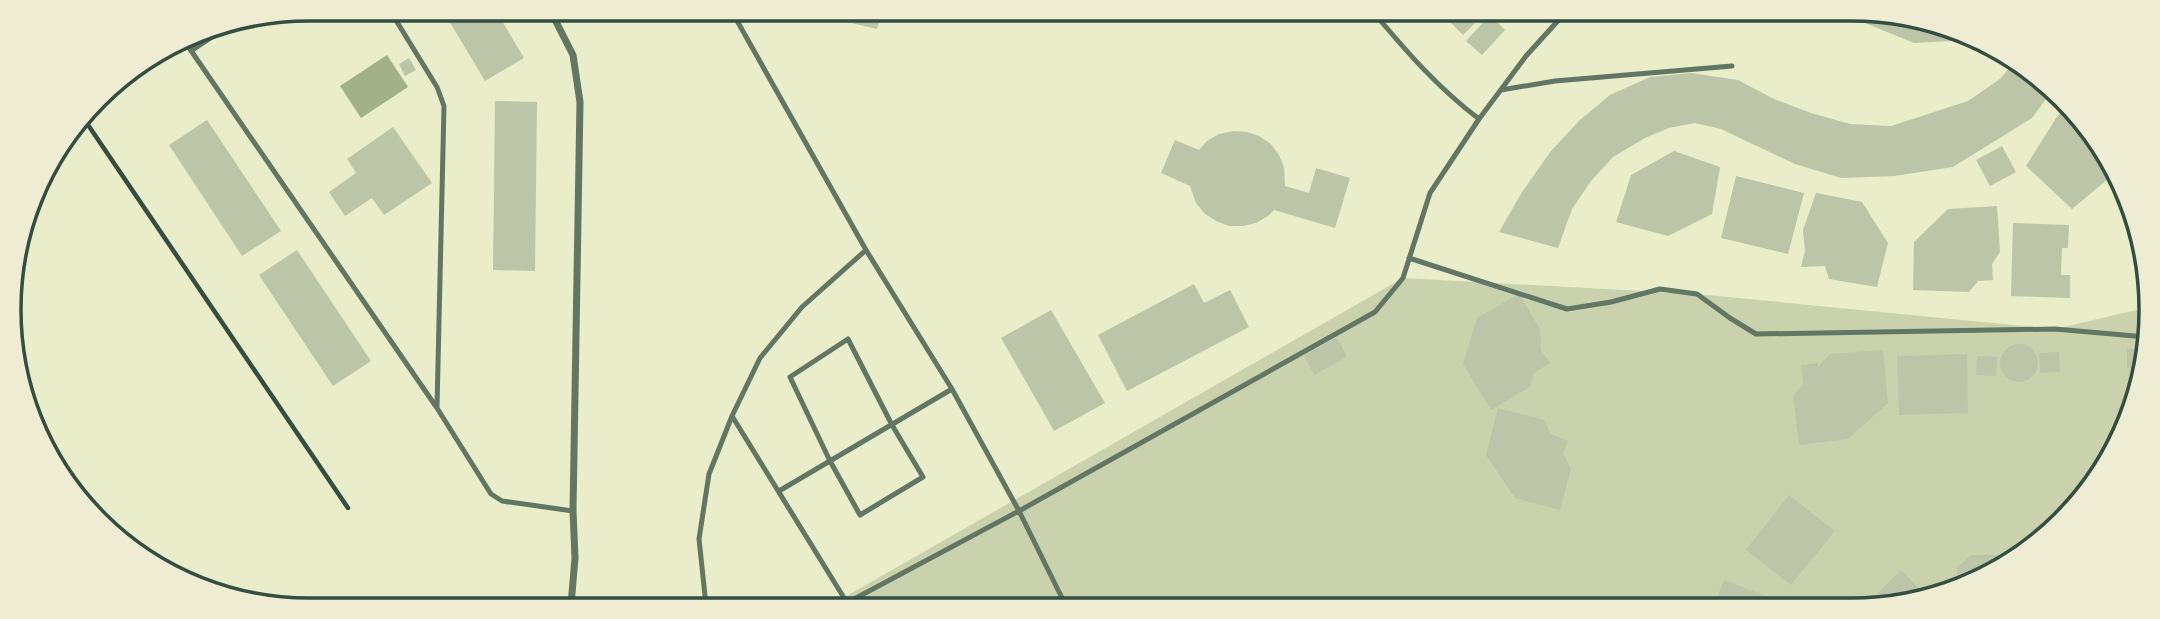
<svg xmlns="http://www.w3.org/2000/svg" width="2160" height="619" font-family="Arial,sans-serif">
<rect width="100%" height="100%" fill="#e9edc9"/>
<path fill="#cad2ad" d="M1403 278 1697 294 2055 329 2145 308 2146 368 2111 460 2049 535 1966 587 1889 608 829 606Z"/>
<path fill="#a3b18a" d="M387 55 408 87 361 118 340 86Z"/>
<path fill="#bcc5a7" d="M442 9H495L524 58 485 81Z
M830 11H883L877 29 834 19Z
M1449 13H1485L1463 35 1445 17Z
M1843 14H1909L1970 40 1914 43Z
M1490 15 1505 30 1482 55 1466 41Z
M409 58 416 70 405 76 399 64Z
M2017 59 2051 92 2032 118 1953 167 1894 176 1841 178 1795 164 1721 129 1695 123 1669 128 1645 138 1613 157 1591 181 1572 209 1558 248 1499 232 1522 192 1551 151 1580 120 1610 95 1650 77 1691 73 1738 80 1774 99 1811 113 1850 124 1891 126 1968 101 2000 79Z
M495 101 537 102 535 271 493 270Z
M2066 108 2100 142 2114 174 2072 209 2026 166 2058 115Z
M207 120 281 231 242 256 169 145Z
M393 127 432 183 384 215 372 198 345 216 329 192 356 173 347 159Z
M1233 131 1247 132 1259 136 1271 144 1279 155 1284 167 1285 186 1309 193 1316 168 1350 178 1335 228 1274 210 1268 216 1256 223 1243 226H1229L1216 221 1205 214 1196 203 1190 186 1161 173 1175 140 1199 150 1207 141 1219 134Z
M2002 146 2016 172 1990 186 1976 160Z
M1674 151 1720 167 1712 214 1668 236 1616 222 1631 175Z
M1736 176 1804 193 1788 254 1721 238Z
M1816 193 1862 202 1888 243 1877 287 1829 279 1825 266 1801 267 1805 251 1803 230Z
M1997 206 2000 252 1992 264 1993 280 1978 281 1969 292 1913 290 1914 242 1948 209Z
M2013 223 2069 225 2068 248H2062L2061 275H2070V298L2011 296Z
M297 250 371 361 333 386 259 275Z
M1194 284 1204 303 1230 290 1249 327 1127 391 1098 335Z
M1519 294 1540 329 1541 350 1550 363 1534 373 1530 387 1491 410 1463 364 1477 318Z
M1051 310 1105 403 1054 431 1001 338Z
M1337 338 1347 357 1314 375 1304 355Z
M2000 363a19 19 0 1 1 38 0a19 19 0 1 1-38 0Z
M2127 349H2146V368H2127Z
M1883 350 1888 403 1848 439 1799 445 1793 395 1803 385 1801 365 1818 363V367L1830 354Z
M2059 352 2060 372 2040 373 2039 353Z
M1967 354 1968 413 1899 415 1897 356Z
M1977 356 1997 357 1996 376 1976 375Z
M1498 408 1544 420 1551 434 1568 441 1563 453 1571 469 1560 510 1515 498 1486 455Z
M1789 495 1835 531 1791 585 1746 550Z
M1972 555H2017L1966 587 1957 590V567Z
M1901 570 1923 593H1942L1892 607 1878 593Z
M1724 580 1784 603 1782 608 1713 607Z"/>
<g fill="none" stroke-linecap="round" stroke-linejoin="round">
<path stroke="#344e41" stroke-width="4.5" d="M84 119 348 508"/>
<path stroke="#617663" stroke-width="5" d="M389 9 437 87 444 106 437 407
M731 10 866 250 952 389 1019 511 1066 606
M183 39 437 408 491 494 502 501 573 511
M191 51 230 25
M1501 90 1555 81 1732 66
M1479 119 1526 56 1565 13
M1409 258 1567 309 1611 302 1660 289 1697 294 1730 318 1756 334 2055 329 2146 337
M848 339 892 425 923 477 860 515 830 461 790 377Z
M732 416 849 606
M779 491 952 389
M706 605 699 539 709 474 732 416 760 358 802 307 866 250
M841 606 1019 511 1375 312 1403 278 1430 193 1479 119C1437 87 1407 52 1374 13"/>
<path stroke="#617663" stroke-width="7" d="M550 10 573 55 580 102 573 511 575 558 571 605"/>
</g>
<path d="M0 0H2160V619H0ZM309 21H1851A288 288 0 0 1 2139 309V310A288 288 0 0 1 1851 598H309A288 288 0 0 1 21 310V309A288 288 0 0 1 309 21Z" fill="#eeecd3" fill-rule="evenodd"/>
<path fill="none" stroke="#344e41" stroke-width="3.5" d="M309 21H1851A288 288 0 0 1 2139 309V310A288 288 0 0 1 1851 598H309A288 288 0 0 1 21 310V309A288 288 0 0 1 309 21Z"/>
</svg>
